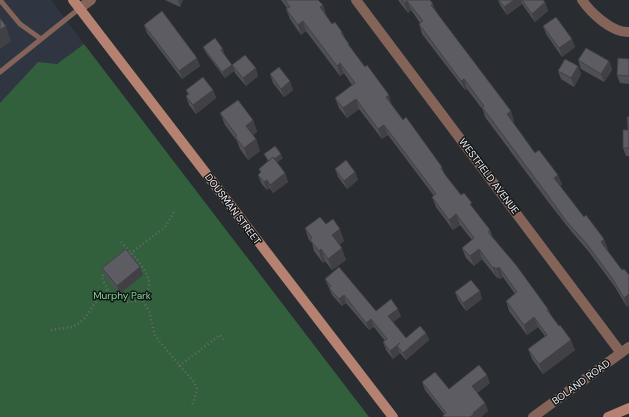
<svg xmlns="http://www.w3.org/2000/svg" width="629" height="417" font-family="'DM Sans',sans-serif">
<rect width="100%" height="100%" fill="#292d32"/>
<path fill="#2f3641" d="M0 0H51L84 44 0 106Z"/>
<path fill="#33603c" d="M84 44 369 417H0V103L38 62 57 64Z"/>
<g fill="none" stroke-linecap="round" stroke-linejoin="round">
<path stroke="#666a6e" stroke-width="2.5" stroke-dasharray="1 3" stroke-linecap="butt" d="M121 242C130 252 151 272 149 286 148 291 146 296 143 301
M127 256 165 227 174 212
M106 272 102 276C104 287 115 301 127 302 133 302 138 300 143 301L149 311 155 336 193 381 197 388 194 401 191 406
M51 330 72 327 78 324 85 318 101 294 108 289
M179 366 220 335 224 341"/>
<path stroke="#846459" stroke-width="5" d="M0 0 20 24 41 39
M0 72 80 8"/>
<path stroke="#846459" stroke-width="10" d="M356 0 621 353
M582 0C591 13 612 33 629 32
M80 8 91 0
M533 417 629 347"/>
<path stroke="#b58272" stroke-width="10" d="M73 0 393 417
M608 417 629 408"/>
</g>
<path fill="#504f55" d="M165 0H183L180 7Z
M281 0H318L323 5 326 15 332 24 342 32 345 38 350 47 392 106 461 195 474 209 490 230 492 236 548 309 551 315 575 350 543 374 532 359 528 349 545 336 538 327 527 335 509 311 506 301 515 294 503 277 500 279 498 277 497 278 482 259 474 266 466 258 462 248 472 240 460 225 453 230 436 207 432 197 434 196 388 135 382 139 359 109 347 118 339 108 335 98 352 85 344 73 340 76 306 31 301 35 290 19 286 9 287 8Z
M398 0H430L437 13 514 121 512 122 535 153 562 184 560 186 608 249H606L622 270 627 307 615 287 589 252 571 231 549 203 485 117 483 110 467 89 465 90 422 34 419 24 420 23 411 10 408 13Z
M498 0H543L545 2 548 11 535 22 522 4 507 15 500 5Z
M144 25 200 66 182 79 147 33Z
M543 26 575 47 562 57 546 34Z
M203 47 225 55V56L234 71 225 78 206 53Z
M629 59V84L620 83 617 75Z
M578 60 609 61 612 70 604 82 581 69Z
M232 65 258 76 246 86 235 73Z
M578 66 581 74 574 87 561 79 558 71Z
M270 74 293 90 284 97 273 83Z
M186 90H213L216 98 196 114 189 105 186 96 188 95Z
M220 113 253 120 257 132 253 135 256 139 260 151 248 160 240 149 237 141 225 125Z
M629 117V156H626L623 148 628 130Z
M264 154 283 158 277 162 285 173 288 182 273 193 270 188 267 190 261 183 258 175 260 173 259 169 268 161 266 158Z
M335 169 355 172 358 180 347 189 338 177Z
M326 224 344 241 339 245 346 260 332 270 325 261 323 263 314 251 312 243 309 240 305 228Z
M140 267 143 275 120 294 105 276 102 268Z
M325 279 376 311 401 316 393 322 406 338 426 333 429 340 406 360 400 353 393 359 386 350 383 342 385 341 374 327 369 330 346 303 342 306 332 295Z
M455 292 482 299 466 311 458 300Z
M422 382 449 389 490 383 477 393 485 403 488 411 481 417H444L443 415 444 414 425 390Z"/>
<path fill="#414045" d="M178 0H183L180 7Z
M514 0H521L522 4 507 15 504 7Z
M407 1 411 10 408 13 404 3Z
M545 2 548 11 535 22 532 14Z
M433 4 437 13 431 5Z
M323 5 326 16 320 7Z
M303 21 306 31 301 35 298 25Z
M6 26 11 41 0 49V30Z
M572 39 575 47 562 57 559 48Z
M223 49 225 55 223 57 221 50Z
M197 58 200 66 182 79 179 71Z
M609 61 612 70 604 82 601 74Z
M340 63 344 73 340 76 337 66Z
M232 65 234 71 225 78 222 72Z
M578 66 581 74 574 87 571 78Z
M256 68 258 76 246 86 243 78Z
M464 79 467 89 465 90 461 81Z
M290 81 293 90 284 97 281 89Z
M213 90 216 98 196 114 193 105Z
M389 95 392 105 386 97Z
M356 99 359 109 347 118 343 108Z
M511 111 514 121 510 124 507 114Z
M253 120 257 132 250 138 246 126Z
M384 125 388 135 382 139 378 129Z
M256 139 260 151 248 160 244 148Z
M281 154 283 158 272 166 270 162Z
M442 167 446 177 441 168Z
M355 172 358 180 347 189 344 181Z
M285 173 288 182 273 193 270 185Z
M558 175 562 184 557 187 554 178Z
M267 180 270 188 267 190 264 182Z
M456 214 460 225 453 230 449 220Z
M340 229 344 241 336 247 332 235Z
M604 239 608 249 604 251 601 242Z
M342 248 346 260 332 270 328 259Z
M321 249 325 261 323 263 319 251Z
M479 249 482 259 474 266 470 256Z
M140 267 143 275 120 294 117 286Z
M494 267 498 277 497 278 493 268Z
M499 267 503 277 500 279 496 269Z
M480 291 482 299 466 311 463 303Z
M629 294V306L627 307 624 298Z
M344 295 346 303 342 306 339 299Z
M398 309 401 316 391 324 388 316Z
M534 317 538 327 527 335 524 325Z
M371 319 374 327 369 330 366 323Z
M426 333 429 340 406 360 403 353Z
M571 340 575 350 543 374 539 364Z
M400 343 397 346 400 353 393 359 390 351Z
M487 375 490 383 475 394 472 386Z
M485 403 488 411 481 417H470L473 413Z"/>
<path fill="#5d5c63" stroke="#414045" d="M285 0H318L323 5 320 7 332 24 335 22 342 32 341 33 349 44H348L365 67 367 65 389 95 386 97 403 120 406 117 442 167 441 168 446 176 461 195 464 193 472 203 470 204 490 230 488 232 516 265 548 309 547 310 559 326 560 325 571 340 539 364 528 349 547 335 534 317 524 325 506 301 517 292 499 267 496 269 494 267 493 268 479 249 470 256 462 248 474 238 456 214 449 220 432 197 436 194 384 125 378 129 356 99 343 108 335 98 355 83 340 63 337 66 303 21 298 25 286 9 290 7Z
M402 0H430L433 4 431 5 511 111 507 114 535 153 539 150 558 175 554 178 584 217 586 215 604 239 601 242 622 270 624 269 629 275V294L624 298 612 278 586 243 567 222 546 193 482 107 484 106 464 79 461 81 419 24 423 21 407 1 404 3Z
M499 0H514L504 7Z
M522 0H543L545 2 532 14Z
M162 11 197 58 179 71 144 25Z
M556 17 572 39 559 48 543 26Z
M0 18 6 26 0 30Z
M215 38 223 49 221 50 232 65 222 72 203 47Z
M586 48 609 61 601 74 578 60Z
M245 55 256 68 243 78 232 65Z
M618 58 629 59V76L617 75Z
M565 59 578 66 571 78 558 71Z
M279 67 290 81 281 89 270 74Z
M203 77 213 90 193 105 186 96 189 94 186 90Z
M238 100 253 120 246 126 256 139 244 148 235 137 237 136 220 113Z
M627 117H629V148H623V130H628Z
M275 146 281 154 274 159 273 157 269 161 264 154Z
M273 157 285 173 270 185 267 180 264 182 258 175 261 172 259 169Z
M346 160 355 172 344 181 335 169Z
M320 217 326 224 333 219 340 229 332 235 342 248 328 259 321 249 319 251 310 240 312 238 305 228Z
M126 249 140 267 117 286 102 268Z
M339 267 376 311 391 299 398 309 388 316 406 338 420 326 426 333 403 353 397 346 400 343 390 351 383 342 387 339 371 319 366 323 344 295 339 299 329 288 331 286 325 279Z
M471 280 480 291 463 303 455 292Z
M479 365 487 375 472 386 485 403 473 413 474 414 470 417H444L443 415 446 413 422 382 435 372 449 389Z"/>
<g text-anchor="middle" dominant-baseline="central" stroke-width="3" stroke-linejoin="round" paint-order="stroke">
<g font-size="10" fill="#eef1f5" stroke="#131517">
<text transform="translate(489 176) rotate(53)">WESTFIELD AVENUE</text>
<text transform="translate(233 209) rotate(53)">DOUSMAN STREET</text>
<text transform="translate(581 382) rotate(-36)">BOLAND ROAD</text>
</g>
<g font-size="10" fill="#81d792" stroke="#131517">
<text x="122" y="295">Murphy Park</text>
</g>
</g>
</svg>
